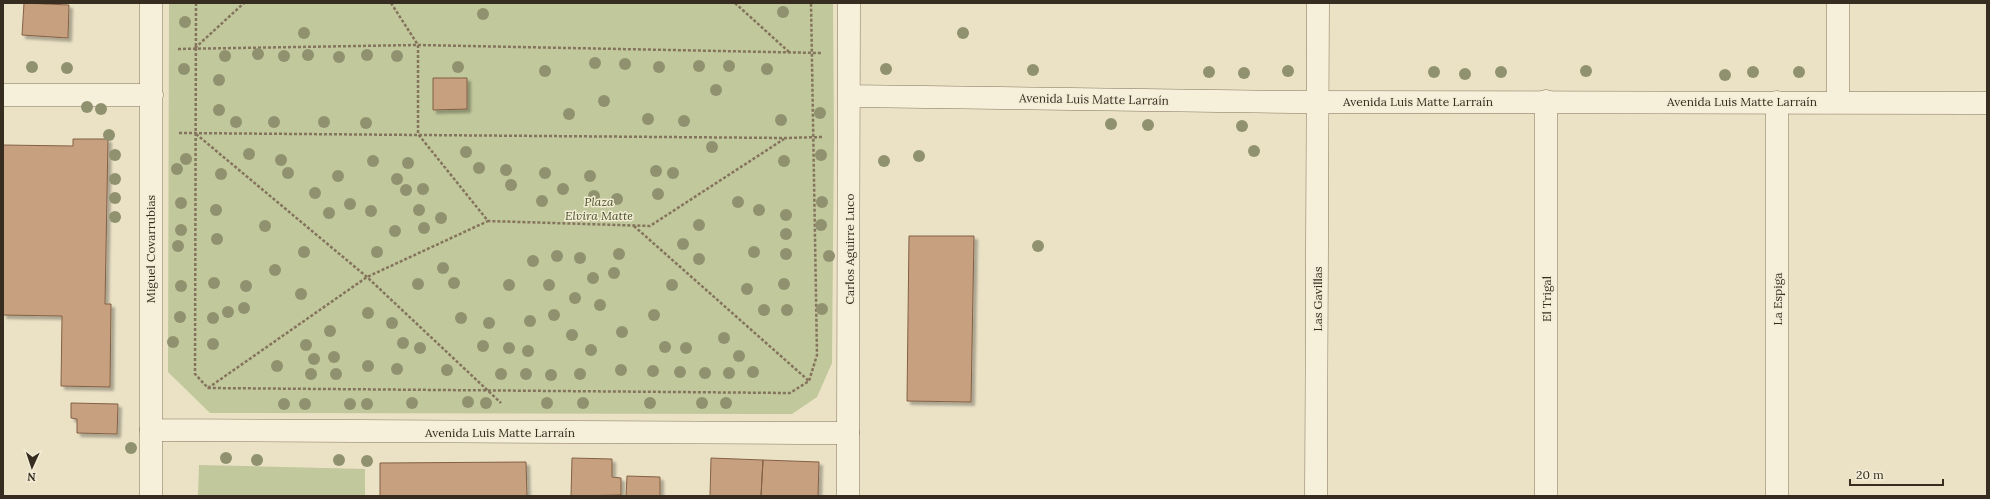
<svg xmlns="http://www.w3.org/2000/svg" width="1990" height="499" font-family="Lora,serif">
<defs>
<filter id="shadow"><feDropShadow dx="3.5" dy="3.5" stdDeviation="1" flood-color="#0004"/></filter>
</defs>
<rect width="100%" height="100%" fill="#ebe2c6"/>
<path fill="#c1c89b" d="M169 3H833L834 137 832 363 817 397 792 414 210 413 168 372Z
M199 465 365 469V496H198Z"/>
<path fill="#c6a07f" stroke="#836045" filter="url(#shadow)" d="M24 3 69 5 68 38 22 35Z
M433 78H467V109L433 110Z
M73 139H108L105 304H111L110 387 61 386 62 316 3 315V145L73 146Z
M909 236H974L971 402 907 401Z
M71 403 118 404 117 434 77 433V419L71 418Z
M572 458 612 459V477L621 478V495L571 496Z
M711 458 763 460 761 496H710Z
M763 460 819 462 818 496H761Z
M526 462 527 496H380V463Z
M627 476 660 477V496H626Z"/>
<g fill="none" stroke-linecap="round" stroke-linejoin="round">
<g stroke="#85745d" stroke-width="23">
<path id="minor" d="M1838 3V102
M1777 102V496
M848 433V496
M151 496V430
M1316 496 1318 3
M1546 496V101"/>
</g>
<g stroke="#85745d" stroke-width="23">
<path id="tertiary" d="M151 3V430L800 433H848L849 3
M3 95H152
M850 96 1294 102 1987 103"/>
</g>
<path stroke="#85745d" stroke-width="2.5" stroke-dasharray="3 2" stroke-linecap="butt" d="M196 3 195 374 208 388 790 393 809 381 817 355 811 3
M391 3 418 45V134L488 221 650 226 784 139
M735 3 789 52
M195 48 244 3
M178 49 418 45 821 53
M179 133 785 138 822 137
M196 134 367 277 501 403
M634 226 809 381
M208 388 367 277 488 221"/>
<use href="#minor" stroke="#f6efd9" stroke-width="22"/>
<use href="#tertiary" stroke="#f6efd9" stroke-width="22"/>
</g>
<g fill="#90926f">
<circle cx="783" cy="12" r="6"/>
<circle cx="483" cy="14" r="6"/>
<circle cx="185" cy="22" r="6"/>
<circle cx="304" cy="33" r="6"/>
<circle cx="963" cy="33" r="6"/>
<circle cx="258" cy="54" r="6"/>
<circle cx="308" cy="55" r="6"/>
<circle cx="367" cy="55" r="6"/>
<circle cx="225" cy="56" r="6"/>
<circle cx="284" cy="56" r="6"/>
<circle cx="397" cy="56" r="6"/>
<circle cx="339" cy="57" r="6"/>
<circle cx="595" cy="63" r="6"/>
<circle cx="625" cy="64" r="6"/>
<circle cx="699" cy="66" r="6"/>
<circle cx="729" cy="66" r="6"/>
<circle cx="32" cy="67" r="6"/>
<circle cx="458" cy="67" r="6"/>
<circle cx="659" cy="67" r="6"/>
<circle cx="67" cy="68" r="6"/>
<circle cx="184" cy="69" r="6"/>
<circle cx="767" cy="69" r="6"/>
<circle cx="886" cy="69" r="6"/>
<circle cx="1033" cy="70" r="6"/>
<circle cx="545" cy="71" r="6"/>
<circle cx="1288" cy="71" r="6"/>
<circle cx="1586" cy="71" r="6"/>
<circle cx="1209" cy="72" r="6"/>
<circle cx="1434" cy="72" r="6"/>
<circle cx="1501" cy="72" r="6"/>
<circle cx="1753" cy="72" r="6"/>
<circle cx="1799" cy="72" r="6"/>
<circle cx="1244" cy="73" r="6"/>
<circle cx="1465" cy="74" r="6"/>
<circle cx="1725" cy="75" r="6"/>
<circle cx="219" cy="80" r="6"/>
<circle cx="716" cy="90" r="6"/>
<circle cx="604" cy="101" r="6"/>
<circle cx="87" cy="107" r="6"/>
<circle cx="101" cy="109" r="6"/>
<circle cx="219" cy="110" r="6"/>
<circle cx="820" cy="113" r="6"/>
<circle cx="569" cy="114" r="6"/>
<circle cx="648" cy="119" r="6"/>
<circle cx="781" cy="120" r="6"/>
<circle cx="684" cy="121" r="6"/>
<circle cx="236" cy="122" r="6"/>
<circle cx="274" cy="122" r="6"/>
<circle cx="324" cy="122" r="6"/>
<circle cx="366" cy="123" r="6"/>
<circle cx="1111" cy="124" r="6"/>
<circle cx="1148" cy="125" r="6"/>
<circle cx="1242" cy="126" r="6"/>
<circle cx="109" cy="135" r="6"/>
<circle cx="712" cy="147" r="6"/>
<circle cx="1254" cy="151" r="6"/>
<circle cx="466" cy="152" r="6"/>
<circle cx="249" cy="154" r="6"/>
<circle cx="115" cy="155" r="6"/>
<circle cx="821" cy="155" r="6"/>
<circle cx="919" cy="156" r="6"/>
<circle cx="186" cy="159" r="6"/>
<circle cx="281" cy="160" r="6"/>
<circle cx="373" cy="161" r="6"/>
<circle cx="784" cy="161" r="6"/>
<circle cx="884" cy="161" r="6"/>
<circle cx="408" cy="163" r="6"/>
<circle cx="479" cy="168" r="6"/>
<circle cx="177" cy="169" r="6"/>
<circle cx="506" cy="170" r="6"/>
<circle cx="656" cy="171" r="6"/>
<circle cx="288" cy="173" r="6"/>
<circle cx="545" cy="173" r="6"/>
<circle cx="673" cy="173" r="6"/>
<circle cx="221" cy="174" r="6"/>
<circle cx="338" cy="176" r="6"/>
<circle cx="590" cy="176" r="6"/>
<circle cx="115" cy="179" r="6"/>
<circle cx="397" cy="179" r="6"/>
<circle cx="511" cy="185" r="6"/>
<circle cx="423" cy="189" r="6"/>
<circle cx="563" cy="189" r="6"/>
<circle cx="406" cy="190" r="6"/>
<circle cx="315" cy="193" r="6"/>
<circle cx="658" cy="194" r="6"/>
<circle cx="594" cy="196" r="6"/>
<circle cx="115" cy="198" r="6"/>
<circle cx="617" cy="199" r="6"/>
<circle cx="542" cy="201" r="6"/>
<circle cx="738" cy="202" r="6"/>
<circle cx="822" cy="202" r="6"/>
<circle cx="181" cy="203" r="6"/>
<circle cx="350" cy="204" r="6"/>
<circle cx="216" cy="210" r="6"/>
<circle cx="419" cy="210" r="6"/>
<circle cx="759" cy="210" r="6"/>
<circle cx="371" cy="211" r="6"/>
<circle cx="329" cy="213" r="6"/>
<circle cx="786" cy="215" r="6"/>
<circle cx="115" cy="217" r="6"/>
<circle cx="441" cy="218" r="6"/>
<circle cx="699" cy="225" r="6"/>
<circle cx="821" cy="225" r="6"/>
<circle cx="265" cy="226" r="6"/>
<circle cx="424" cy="228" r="6"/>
<circle cx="181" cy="230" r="6"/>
<circle cx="395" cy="231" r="6"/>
<circle cx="786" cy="234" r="6"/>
<circle cx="217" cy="239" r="6"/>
<circle cx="683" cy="244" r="6"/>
<circle cx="178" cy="246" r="6"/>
<circle cx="1038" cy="246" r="6"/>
<circle cx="304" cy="252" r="6"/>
<circle cx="377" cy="252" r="6"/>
<circle cx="754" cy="252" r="6"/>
<circle cx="619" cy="254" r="6"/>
<circle cx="786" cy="254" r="6"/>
<circle cx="557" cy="256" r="6"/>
<circle cx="829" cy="256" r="6"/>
<circle cx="580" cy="258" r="6"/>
<circle cx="699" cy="259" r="6"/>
<circle cx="533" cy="261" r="6"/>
<circle cx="443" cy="268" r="6"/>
<circle cx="275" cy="270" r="6"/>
<circle cx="614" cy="273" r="6"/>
<circle cx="593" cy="278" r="6"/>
<circle cx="214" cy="283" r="6"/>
<circle cx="454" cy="283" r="6"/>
<circle cx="418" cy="284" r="6"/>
<circle cx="784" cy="284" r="6"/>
<circle cx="509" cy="285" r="6"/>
<circle cx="549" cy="285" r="6"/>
<circle cx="672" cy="285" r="6"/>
<circle cx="181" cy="286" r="6"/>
<circle cx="246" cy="286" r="6"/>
<circle cx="747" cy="289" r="6"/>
<circle cx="301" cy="294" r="6"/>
<circle cx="575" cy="298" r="6"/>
<circle cx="600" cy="305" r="6"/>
<circle cx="244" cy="308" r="6"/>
<circle cx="822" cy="309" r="6"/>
<circle cx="764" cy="310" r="6"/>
<circle cx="787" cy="310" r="6"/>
<circle cx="228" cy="312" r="6"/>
<circle cx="368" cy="313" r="6"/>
<circle cx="554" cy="315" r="6"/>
<circle cx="654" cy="315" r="6"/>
<circle cx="180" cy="317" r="6"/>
<circle cx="213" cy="318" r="6"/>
<circle cx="461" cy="318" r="6"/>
<circle cx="530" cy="321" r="6"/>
<circle cx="392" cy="323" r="6"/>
<circle cx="489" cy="323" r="6"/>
<circle cx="330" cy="331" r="6"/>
<circle cx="622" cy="332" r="6"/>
<circle cx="572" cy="335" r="6"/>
<circle cx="724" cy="338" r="6"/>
<circle cx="173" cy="342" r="6"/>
<circle cx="403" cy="343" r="6"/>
<circle cx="213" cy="344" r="6"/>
<circle cx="306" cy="345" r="6"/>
<circle cx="483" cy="346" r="6"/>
<circle cx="665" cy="347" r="6"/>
<circle cx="420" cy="348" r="6"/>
<circle cx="509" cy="348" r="6"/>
<circle cx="686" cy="348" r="6"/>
<circle cx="591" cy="350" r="6"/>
<circle cx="528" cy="351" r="6"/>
<circle cx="739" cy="356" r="6"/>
<circle cx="334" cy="357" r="6"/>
<circle cx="314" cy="359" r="6"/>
<circle cx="277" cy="366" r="6"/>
<circle cx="368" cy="366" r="6"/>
<circle cx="397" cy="369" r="6"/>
<circle cx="447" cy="370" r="6"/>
<circle cx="621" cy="370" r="6"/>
<circle cx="653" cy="371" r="6"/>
<circle cx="680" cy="372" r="6"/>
<circle cx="753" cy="372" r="6"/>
<circle cx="705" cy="373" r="6"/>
<circle cx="729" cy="373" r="6"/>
<circle cx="311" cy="374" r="6"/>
<circle cx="336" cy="374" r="6"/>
<circle cx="501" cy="374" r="6"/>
<circle cx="526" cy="374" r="6"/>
<circle cx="580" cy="374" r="6"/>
<circle cx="551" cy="375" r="6"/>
<circle cx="468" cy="402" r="6"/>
<circle cx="412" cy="403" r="6"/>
<circle cx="486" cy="403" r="6"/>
<circle cx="547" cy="403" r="6"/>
<circle cx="583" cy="403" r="6"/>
<circle cx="650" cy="403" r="6"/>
<circle cx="702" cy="403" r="6"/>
<circle cx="726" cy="403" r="6"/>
<circle cx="284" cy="404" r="6"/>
<circle cx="305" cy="404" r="6"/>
<circle cx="350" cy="404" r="6"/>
<circle cx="367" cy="404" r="6"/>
<circle cx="131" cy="448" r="6"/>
<circle cx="226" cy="458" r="6"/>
<circle cx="257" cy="460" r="6"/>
<circle cx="339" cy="460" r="6"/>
<circle cx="367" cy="461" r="6"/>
</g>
<g text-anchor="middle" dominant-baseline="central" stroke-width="3" stroke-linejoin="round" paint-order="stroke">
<g font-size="12" fill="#372c20" stroke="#f3ecd5">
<text transform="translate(1094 99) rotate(1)">Avenida Luis Matte Larraín</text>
<text x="1418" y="101">Avenida Luis Matte Larraín</text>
<text x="1742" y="101">Avenida Luis Matte Larraín</text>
<text transform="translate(150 249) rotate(-90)">Miguel Covarrubias</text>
<text transform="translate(849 249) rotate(-90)">Carlos Aguirre Luco</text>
<text transform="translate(1317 299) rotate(-90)">Las Gavillas</text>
<text transform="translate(1546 299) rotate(-90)">El Trigal</text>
<text transform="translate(1777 299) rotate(-90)">La Espiga</text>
<text x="500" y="432">Avenida Luis Matte Larraín</text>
</g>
<g font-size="12" font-style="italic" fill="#455128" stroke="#f3ecd5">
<text x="599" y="201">Plaza<tspan x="599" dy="14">Elvira Matte</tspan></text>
</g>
</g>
<rect width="1990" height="499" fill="none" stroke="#372c20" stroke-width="8"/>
<g transform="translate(32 467) rotate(183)" stroke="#f3ecd5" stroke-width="3" paint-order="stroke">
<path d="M0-3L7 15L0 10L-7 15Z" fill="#372c20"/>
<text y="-6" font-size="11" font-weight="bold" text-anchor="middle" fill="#372c20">N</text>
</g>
<path d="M1850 479v6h93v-6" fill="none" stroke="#372c20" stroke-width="2"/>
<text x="1856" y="479" font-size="12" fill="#372c20" stroke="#f3ecd5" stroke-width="3" paint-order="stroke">20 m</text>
</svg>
